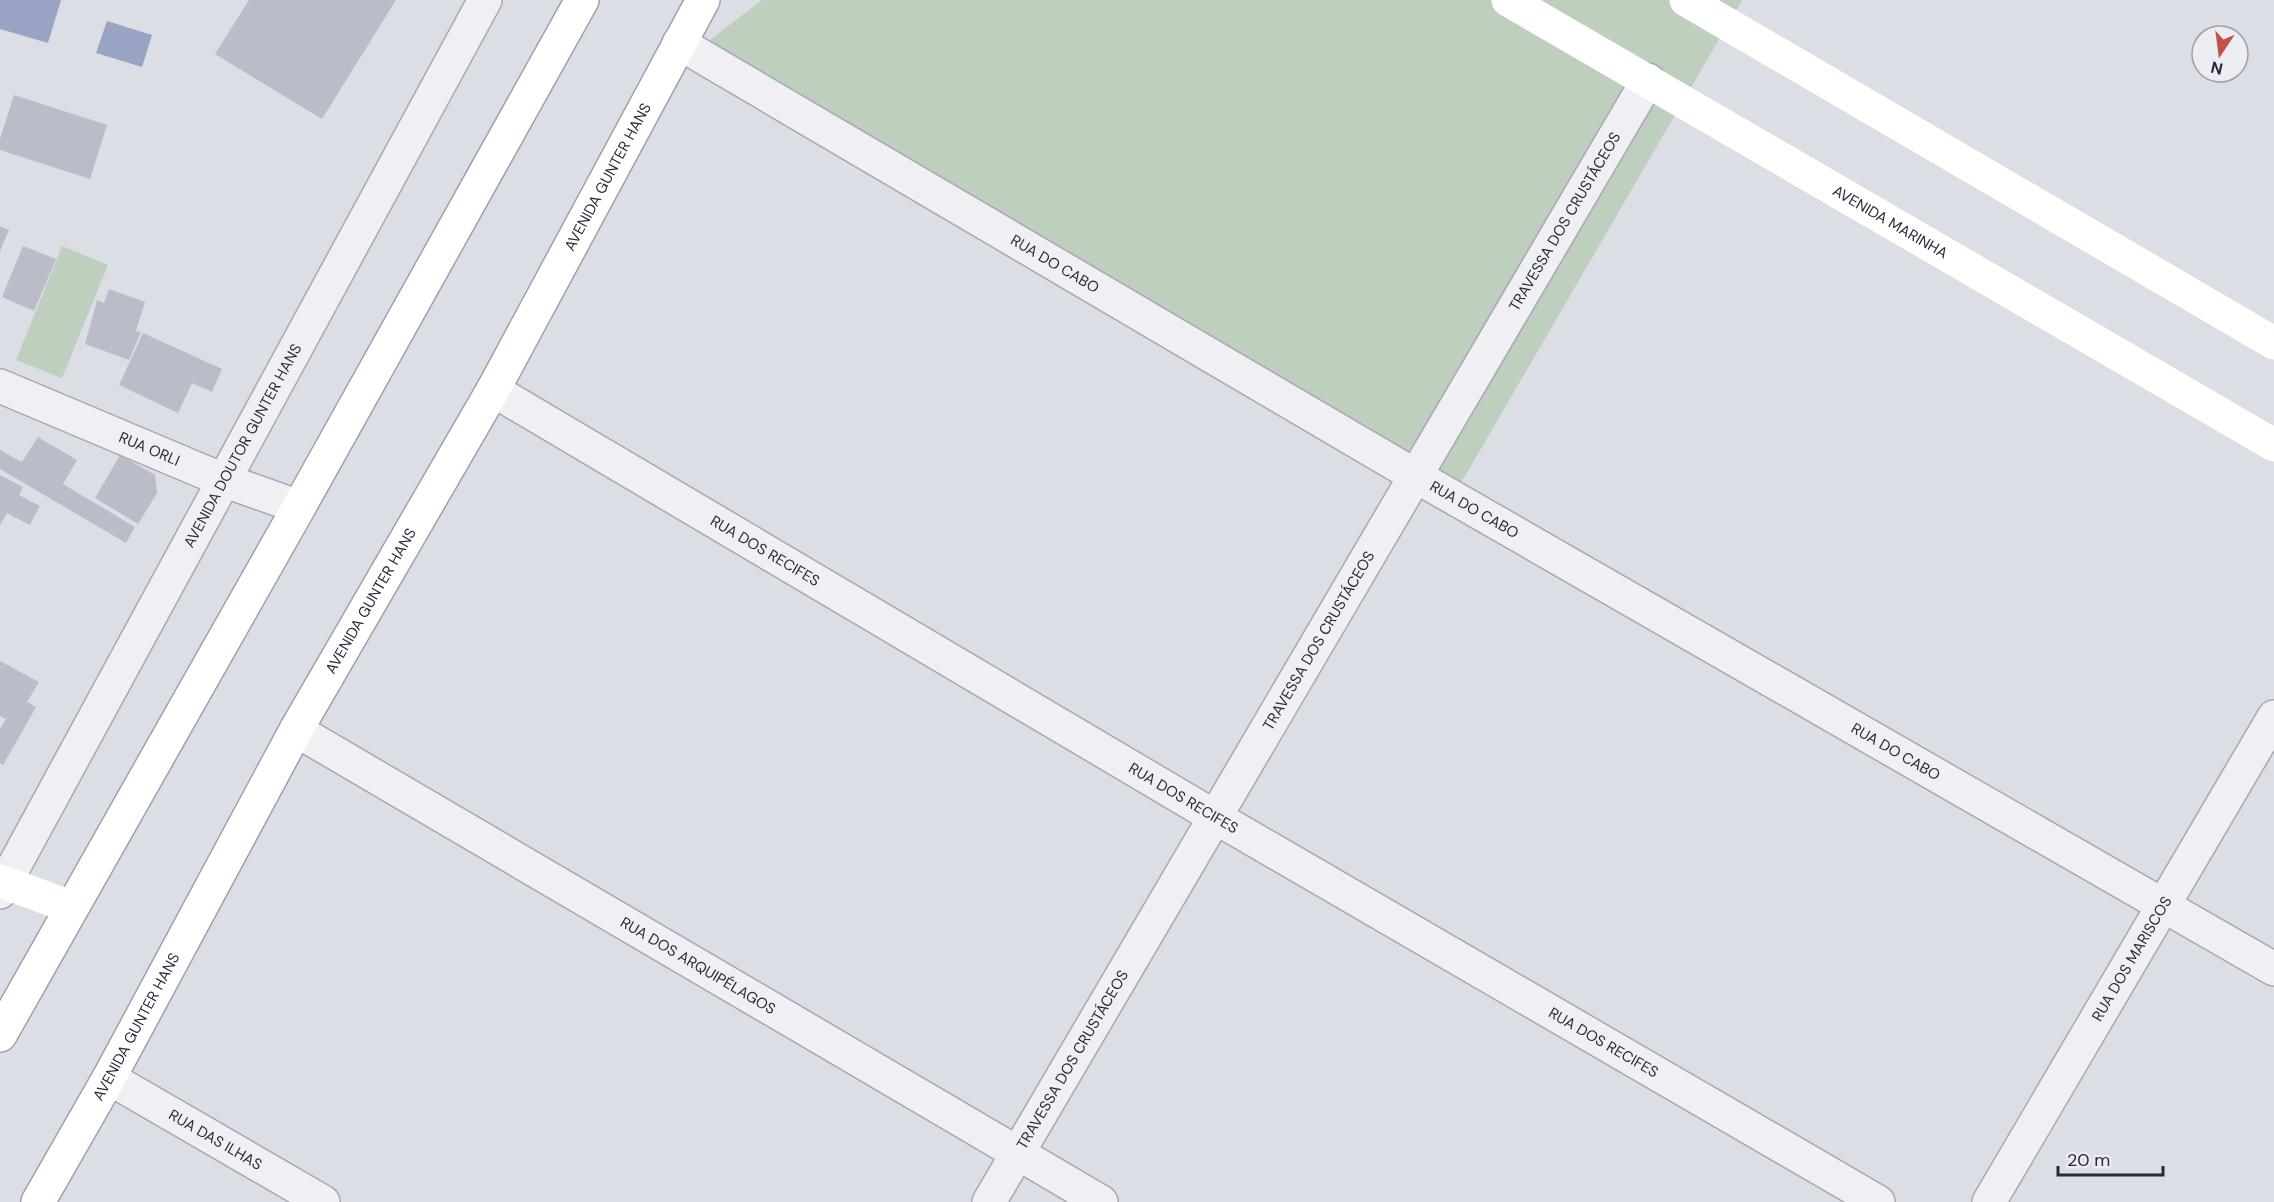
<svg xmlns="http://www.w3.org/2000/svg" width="2274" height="1202" font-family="'DM Sans',sans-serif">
<rect width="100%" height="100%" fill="#dcdee5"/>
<path fill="#becfbe" d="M762 0H1742L1461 483 706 43Z
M62 246 108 265 62 378 16 360Z"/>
<path fill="#99a4c4" d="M0 0H61L48 43 0 29Z
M107 21 152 35 142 67 96 53Z"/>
<path fill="#babcc8" d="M249 0H396L322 119 215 54Z
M14 95 107 125 90 179 0 150V139Z
M0 226 9 230 0 251Z
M23 246 56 259 34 311 2 297Z
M109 289 145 302 136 331 141 332 129 360 85 344 97 300 104 303Z
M143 333 222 369 212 392 192 383 178 413 119 385Z
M38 437 77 460 63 484 135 527 126 543 0 469V450L22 462Z
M120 455 155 475 157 493 138 524 95 498Z
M0 475 23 487 19 495 40 506 30 525 7 513 0 525Z
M0 661 39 682 27 702 36 707 3 765 0 763V729L6 719 0 716Z"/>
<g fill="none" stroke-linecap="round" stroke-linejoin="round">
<g stroke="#a6a8b2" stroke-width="36">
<g id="street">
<path id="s1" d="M679 43 1414 475 2274 969"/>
<path id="s2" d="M0 386 223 480 299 507"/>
<path id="s3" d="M493 390 1215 817 1878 1202"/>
<path id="s4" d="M296 730 1101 1202"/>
<path id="s5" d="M0 892 485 0"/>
<path id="s6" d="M109 1078 323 1202"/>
<path id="s7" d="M989 1202 1648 80"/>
<path id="s8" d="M1989 1202 2274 717"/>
</g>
</g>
<g stroke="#9ca0b0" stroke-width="36">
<g id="primary">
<path d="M0 1035 299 507 582 0"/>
<path id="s10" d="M38 1202 109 1078 296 730 493 390 703 0"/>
</g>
</g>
<use href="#street" stroke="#efeff4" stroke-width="33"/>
<g stroke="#fff" stroke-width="33">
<path id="s9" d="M1508 0 2274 445"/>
<path d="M1686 0 2274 343"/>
<path d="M0 881 71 907"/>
</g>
<use href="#primary" stroke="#fff" stroke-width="33"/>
</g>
<g text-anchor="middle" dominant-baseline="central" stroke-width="4.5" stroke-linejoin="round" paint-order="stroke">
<g font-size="15" fill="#272a3b" stroke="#ebedf3">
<text stroke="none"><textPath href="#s10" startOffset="1173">AVENIDA GUNTER HANS</textPath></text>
<text stroke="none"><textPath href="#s7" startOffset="1137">TRAVESSA DOS CRUSTÁCEOS</textPath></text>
<text stroke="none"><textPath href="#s9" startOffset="442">AVENIDA MARINHA</textPath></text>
<text stroke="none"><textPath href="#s1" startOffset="436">RUA DO CABO</textPath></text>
<text stroke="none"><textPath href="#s5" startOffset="508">AVENIDA DOUTOR GUNTER HANS</textPath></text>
<text stroke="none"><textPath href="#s2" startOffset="162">RUA ORLI</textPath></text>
<text stroke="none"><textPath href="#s1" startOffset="922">RUA DO CABO</textPath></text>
<text stroke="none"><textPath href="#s3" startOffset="316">RUA DOS RECIFES</textPath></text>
<text stroke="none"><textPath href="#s10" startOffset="687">AVENIDA GUNTER HANS</textPath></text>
<text stroke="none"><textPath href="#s7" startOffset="651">TRAVESSA DOS CRUSTÁCEOS</textPath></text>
<text stroke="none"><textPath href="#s1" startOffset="1408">RUA DO CABO</textPath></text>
<text stroke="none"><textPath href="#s3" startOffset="802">RUA DOS RECIFES</textPath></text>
<text stroke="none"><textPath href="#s8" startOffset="282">RUA DOS MARISCOS</textPath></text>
<text stroke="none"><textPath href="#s4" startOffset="466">RUA DOS ARQUIPÉLAGOS</textPath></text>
<text stroke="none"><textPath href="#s10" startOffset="201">AVENIDA GUNTER HANS</textPath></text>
<text stroke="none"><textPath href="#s3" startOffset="1288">RUA DOS RECIFES</textPath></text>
<text stroke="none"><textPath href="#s7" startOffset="165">TRAVESSA DOS CRUSTÁCEOS</textPath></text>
<text stroke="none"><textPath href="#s6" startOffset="123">RUA DAS ILHAS</textPath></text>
</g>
</g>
<g transform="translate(2220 54) rotate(193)"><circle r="28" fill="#ebedf3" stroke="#9d9fa9" stroke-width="1.5"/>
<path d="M0-4.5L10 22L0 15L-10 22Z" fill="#c45148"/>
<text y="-9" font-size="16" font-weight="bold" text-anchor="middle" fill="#272a3b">N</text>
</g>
<path d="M2058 1166v9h105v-9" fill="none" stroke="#272a3b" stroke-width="3"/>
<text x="2067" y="1166" font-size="18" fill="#272a3b" stroke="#ebedf3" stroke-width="4.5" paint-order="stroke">20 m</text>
</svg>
